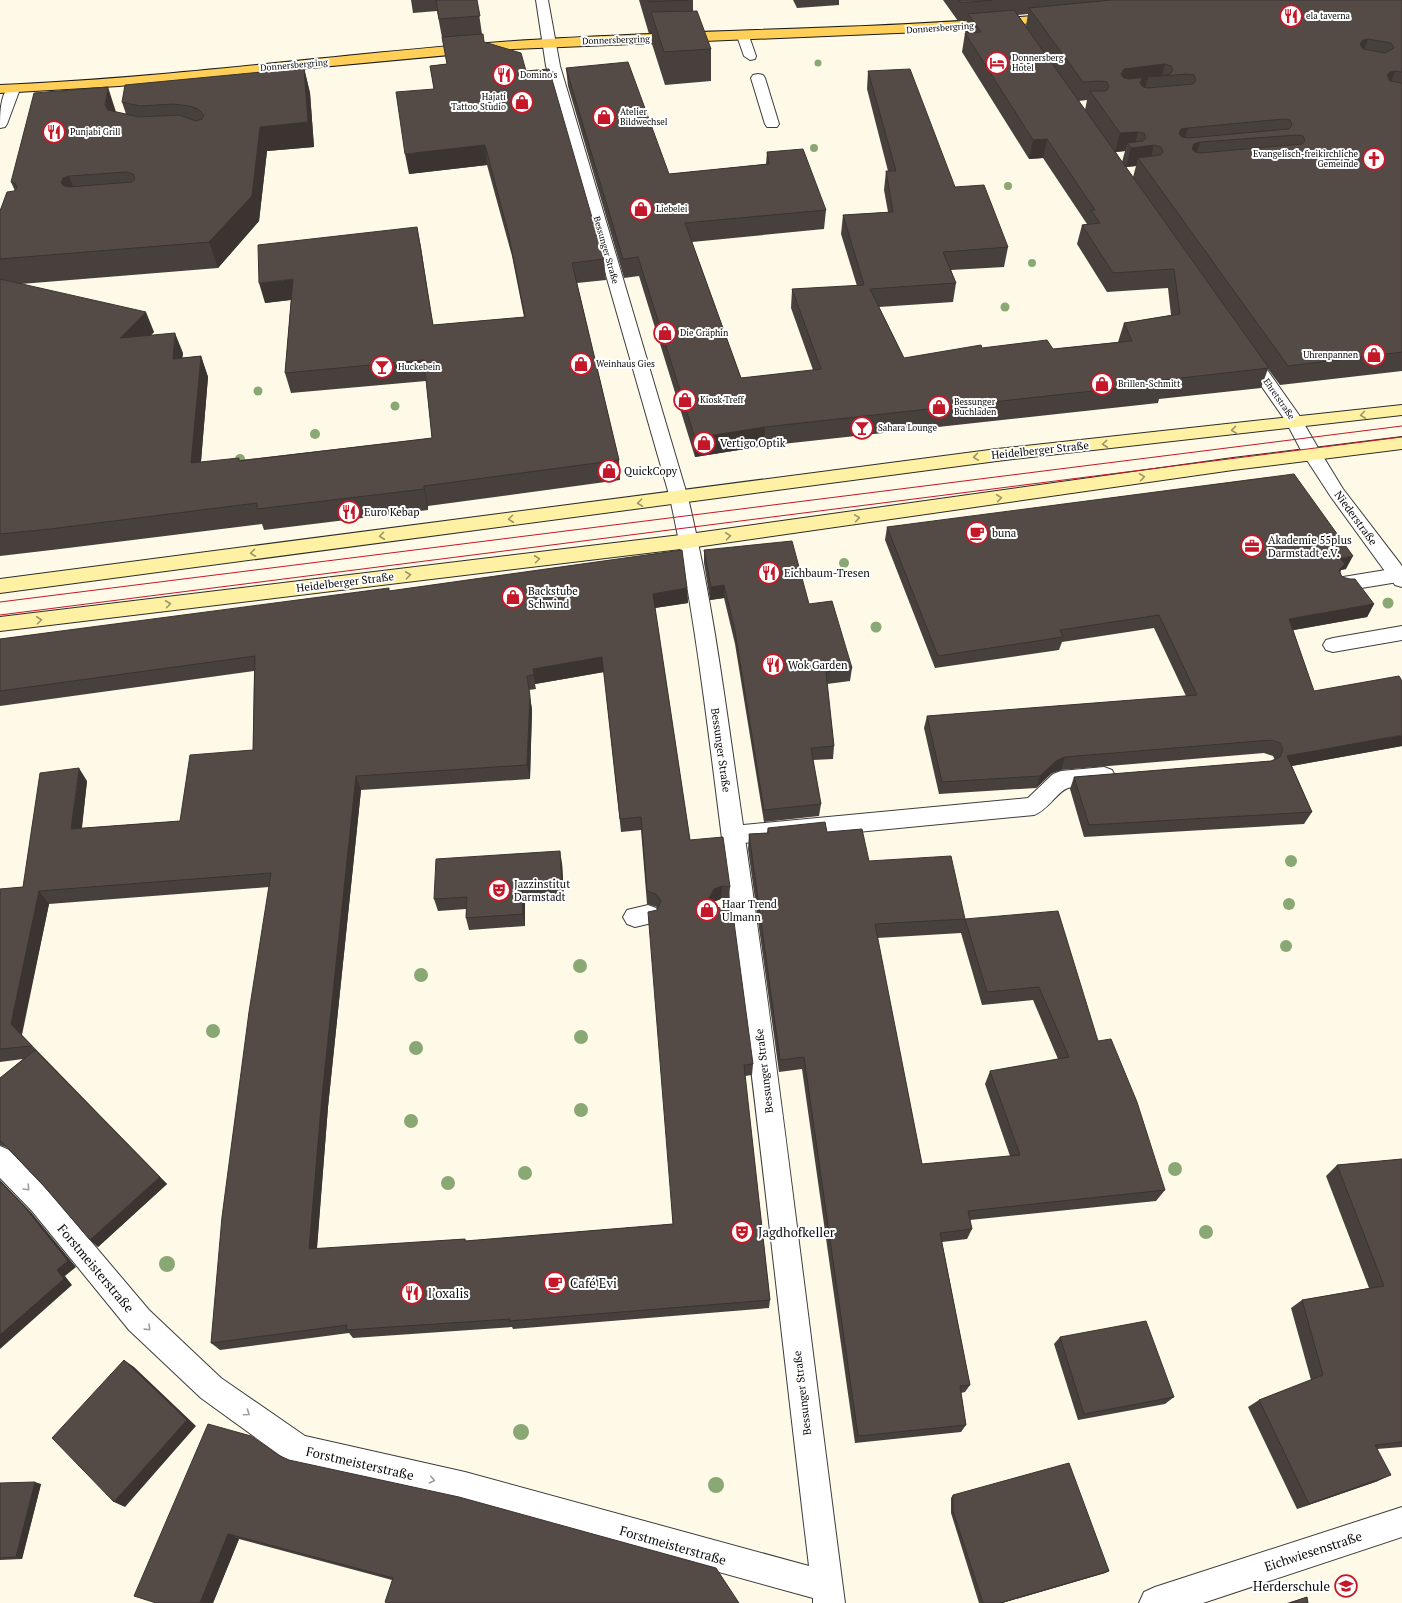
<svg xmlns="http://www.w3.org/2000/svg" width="1402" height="1603" font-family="'PT Serif',serif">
<rect width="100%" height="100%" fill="#fff9e8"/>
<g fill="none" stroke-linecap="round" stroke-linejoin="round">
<g stroke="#3d3d3d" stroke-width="2">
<path id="lane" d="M743 32 749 36 756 56 755 59 750 60 744 56 737 36Z
M758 74 763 75 765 78 779 124 777 127H767L765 124 751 78 753 75Z
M1398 568 1402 569V581L1398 582 1343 591 1336 589 1333 584 1336 579 1343 577Z
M1402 626V640L1333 652 1326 650 1323 645 1326 640 1333 638Z
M1104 767 1112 770 1115 776 1112 782C1097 787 1082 784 1068 788 1058 791 1048 810 1034 815L733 844 725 842 722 835 725 828 733 826 1028 798 1053 774 1061 771Z"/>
</g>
<g stroke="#3d3d3d" stroke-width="2">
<path id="street" d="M536 0H548L560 66 688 498C716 614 729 734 747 852 783 1102 812 1353 845 1603H813V1598L465 1502 299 1465 288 1461 201 1398 129 1330 32 1211 0 1178V1146L9 1150 50 1193 149 1310 221 1378 305 1436 465 1472 809 1566C780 1326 755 1085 723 846 708 730 695 612 670 498L546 66Z
M13 85 18 86 20 89 7 124 5 127 0 128C0 113 0 99 8 86Z
M1247 349 1253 350 1299 415 1321 453 1343 489 1402 566V587L1395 585 1331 497 1303 454 1285 420 1239 354 1241 350Z
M648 905 656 908 660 915 656 922 635 927 627 924 623 917 627 910Z
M1402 1507V1537L1203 1603H1139L1144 1592 1155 1587Z"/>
</g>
<g stroke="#2c2c2c" stroke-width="2">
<path id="secondary" d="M1402 405V415L997 461 0 593V579L997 449Z
M1402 437V449L1233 470 689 548 0 631V617L689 534 1233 458Z"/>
</g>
<g stroke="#1b1b1b" stroke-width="2">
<path id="primary" d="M1056 14 1062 18 1060 21 921 32 514 49 119 86 0 93V85C172 78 343 53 514 41 695 29 876 30 1056 14Z"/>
</g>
<use href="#lane" fill="#fff" fill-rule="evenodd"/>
<use href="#street" fill="#fff" fill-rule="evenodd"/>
<use href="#secondary" fill="#fff1a3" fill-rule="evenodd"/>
<use href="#primary" fill="#ffcf58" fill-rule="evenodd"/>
<path stroke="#c51728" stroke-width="1" d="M0 602 1402 426
M0 615 1402 437"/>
</g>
<g fill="#8aa874">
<circle cx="818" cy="63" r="3.5"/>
<circle cx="814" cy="148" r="4"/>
<circle cx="1008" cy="186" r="4"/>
<circle cx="1032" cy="263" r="4"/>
<circle cx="1005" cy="307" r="4.5"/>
<circle cx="258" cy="391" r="4.5"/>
<circle cx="395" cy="406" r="4.5"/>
<circle cx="315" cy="434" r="5"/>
<circle cx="240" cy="459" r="5"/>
<circle cx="844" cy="563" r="5"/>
<circle cx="1388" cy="603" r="5.5"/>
<circle cx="876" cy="627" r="5.5"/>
<circle cx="1291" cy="861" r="6"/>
<circle cx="1289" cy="904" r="6"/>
<circle cx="1286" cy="946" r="6"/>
<circle cx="580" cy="966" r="7"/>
<circle cx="421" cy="975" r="7"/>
<circle cx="213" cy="1031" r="7"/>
<circle cx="581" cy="1037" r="7"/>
<circle cx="416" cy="1048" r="7"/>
<circle cx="581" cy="1110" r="7"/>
<circle cx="411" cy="1121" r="7"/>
<circle cx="1175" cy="1169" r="7"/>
<circle cx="525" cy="1173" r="7"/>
<circle cx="448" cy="1183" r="7"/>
<circle cx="1206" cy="1232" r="7"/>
<circle cx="167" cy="1264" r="8"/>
<circle cx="521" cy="1432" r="8"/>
<circle cx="716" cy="1485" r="8"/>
</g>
<path fill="#48403c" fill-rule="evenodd" d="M411 0H477L482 34 484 42 526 71 604 259 606 280 577 283 619 460 620 480 428 506V510L264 530 262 524 60 549 0 556V211L15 191 11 182 116 112 126 114 122 102 304 68 310 93 314 147 267 151 259 221 218 268 21 284 154 332 151 335 183 353 182 358 201 356 208 377 201 462 240 460 432 438 426 381 291 393 285 373 291 300 265 303 417 227 433 325 524 317 512 256 487 165 409 174 434 89 430 66 447 64 437 11 413 13Z
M639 0H693V11L711 49V81L665 85 652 44V33L649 34Z
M793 0H839V5L797 8Z
M943 0H1402V371L1280 385 1268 369 1261 388 1159 399 1158 403 764 446 695 457 639 276 624 278 568 86 566 68 669 174 766 164 767 152 826 210 824 229 692 242 741 378 813 370 791 308 792 289 857 286 841 234 843 215 888 212 884 190 886 171H888L867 89 868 71 955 187 1008 247 1004 267 951 270 956 283 953 302 879 307 904 358 982 348 1053 349 1118 342 1124 323 1171 315 1168 288 1107 292 1077 244 1082 225 1087 224 1043 158 1029 159 962 52 965 33H966L965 32 967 20 958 21ZM1028 14 1026 26 1018 15ZM1087 100 1085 110 1079 101ZM1125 151 1122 162 1116 152ZM1136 166 1133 177 1126 167Z
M887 527 1346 569 1341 570 1340 573 1342 577 1374 604 1367 617 1293 630 1314 691 1402 746 1292 766 1312 812 1304 824 1084 837 1070 789 1074 777 1271 761 1275 760 1273 756 1264 753 1061 770 1052 773 1036 788 939 794 924 728 927 716 1186 696 1154 628 1062 642 1059 650 935 668 885 540Z
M704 550 809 604 852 668 850 681 827 684 834 746 833 759 813 760 821 804 819 816 764 822 735 644 724 598 710 600 704 563Z
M687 588 688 603 655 608 690 840 730 887 729 900 721 899 713 902 712 904 753 1064 752 1075 745 1076 770 1300 769 1308 513 1329 512 1327 353 1338 349 1333 220 1350 211 1343 269 887 49 904 22 1035 167 1184 98 1247 43 1185 8 1148 0 1145V1078L23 1059 0 1062V889L23 887 87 781 82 828 180 821 253 750 254 671 0 706V639L389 591ZM604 672 621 832 641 830 647 904 657 907V910L673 1224 466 1241 465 1239 317 1249 328 1107 361 790 530 779 532 710 529 690 536 689 535 684Z
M768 828 827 832 869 861 965 919 1098 1041 1165 1190 1156 1201 970 1220 972 1229 967 1239 942 1242 970 1385 965 1392 961 1393 966 1425 961 1432 855 1443 802 1069 779 1072 748 849 749 834 767 833ZM961 933 982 1005 1033 1000 1058 1059 990 1071 985 1084 1010 1156 922 1164 877 938Z
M562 863 564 898 525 902V926L469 930 466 918V909L438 911 434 899Z
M1402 1159V1447L1377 1449 1378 1481 1297 1509 1248 1407 1259 1400 1311 1380 1291 1308 1302 1300 1369 1288 1326 1176 1337 1165Z
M1060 1337 1174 1397 1165 1404 1078 1420 1054 1344Z
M278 1455 289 1460 739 1603 392 1580 239 1539 213 1603H156Z
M0 1483 41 1484 22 1559 0 1560Z
M953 1495 1109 1571 1105 1573 1002 1603H979L951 1513V1498Z
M1307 1597 1308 1603H1287L1290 1602Z"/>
<path fill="#3b3431" d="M1368 39 1361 58 1360 44 1363 40Z
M1165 64 1162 76 1148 77 1143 96 1120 88 1121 74 1124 69Z
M304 68 310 93 314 147 267 151 259 221 218 268 209 242 260 127Z
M1395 71 1388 90 1387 75 1390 72Z
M108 87 116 112 114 130 105 105Z
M1188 128 1182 147 1179 134 1181 129Z
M1138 132 1134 148 1154 145 1149 165 1138 158 1136 166 1126 167 1131 148 1127 143 1125 151 1115 152 1120 133Z
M1047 139 1043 158 1029 159 1033 140Z
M1200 142 1194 162 1192 149 1194 144Z
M485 145 487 165 409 174 405 154Z
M69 176 79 202 73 203 61 183 63 178Z
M417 227 421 247 436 346 433 325Z
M293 279 298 299 265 303 259 283Z
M146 312 154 332 128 358 120 338Z
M175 333 183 353 180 379 173 359Z
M201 356 208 377 199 484 191 463Z
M765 427 764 446 695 457V438Z
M424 486 428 506V510L424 489Z
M1353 556 1346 569 1341 570 1338 577 1340 558Z
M724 585V598L710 600 711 587Z
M687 588 688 603 654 608 653 594Z
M1374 604 1367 617 1283 632 1289 619Z
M602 657 604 672 535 684 533 669Z
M527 676 532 710 530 779 527 765Z
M1402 735V746L1280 768 1287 756Z
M1065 757 1061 770 1052 773 1036 788 1040 776 1056 761Z
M79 768 87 781 80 842 71 829Z
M356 776 361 790 328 1107 316 1258 309 1249 322 1096Z
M560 851 562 863 564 898 562 887Z
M722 886 721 899 713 902 709 911V898L714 889Z
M522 890 525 902V926L523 914Z
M39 891 49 904 21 1036 11 1024Z
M160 1177 167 1184 98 1247 90 1240Z
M0 1180 31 1212 76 1267 65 1276 72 1285 0 1349V1335L57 1270 0 1182Z
M124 1360 134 1367 196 1426 125 1507 114 1502Z
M1391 1475 1378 1481 1297 1509 1309 1504Z
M35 1482 41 1484 22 1559 16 1557Z
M228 1534 239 1539 213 1603H200Z
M1109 1571 1105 1573 1002 1603H1000Z"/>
<path fill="#544b46" stroke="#3b3431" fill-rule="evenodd" d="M436 0H477L480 16 439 19Z
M648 0H689L648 2Z
M959 0H992L961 3Z
M1111 0H1402V72L1395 71 1390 72 1387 75 1390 81 1402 83V352L1288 366 1138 158 1160 155 1163 152 1161 147 1154 145 1131 148 1127 143 1143 141 1146 138 1144 133 1138 132 1120 133 1090 91H1106L1109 87 1107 82 1100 81 1083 82 1029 8ZM1368 39 1391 43 1394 48 1385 53 1363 49 1360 44 1363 40ZM1165 64 1171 66 1173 70 1170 74 1130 79 1124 78 1121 74 1124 69ZM1187 74 1194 75 1196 80 1193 84 1148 88 1143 87 1140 83 1142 78 1148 77ZM1284 119 1290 120 1292 125 1289 129 1188 138 1182 137 1179 134 1181 129 1188 128ZM1297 135 1303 136 1305 141 1302 144 1200 153 1195 152 1192 149 1194 144 1200 142Z
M1014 10 1269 368 1163 380 1165 383 765 427 695 438 638 257 623 259 566 68 628 62 669 174 769 164 767 152 803 149 826 210 685 223 741 378 821 369 792 289 864 285 843 215 893 212 886 171H896L868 71 910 69 955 187 984 185 1008 247 943 252 956 283 870 289 904 358 981 345 982 348 1047 340 1053 349 1132 341 1124 323 1180 314 1174 269 1113 273 1082 225 1100 223 1091 210H1095L1047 139 1033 140 965 33 981 32 968 14Z
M697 11 711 49 664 52 651 12Z
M483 34 484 42 521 53 526 71 549 69 604 259 572 263 619 460 424 486V489L257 509V503L50 529 0 534V279L146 312 120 338 175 333 173 359 201 356 191 463 239 458V461L432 438 424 360 285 373 293 279 259 283 258 245 417 227 433 325 525 317 509 236 485 145 405 154 396 92 434 89 430 66 447 64 442 37Z
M304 68 308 122 260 127 252 196 209 242 0 259V211L7 192 14 191 17 188 15 183 11 182 34 93 108 87 105 105 108 110 139 117 179 115 196 121 202 119 204 115 198 109 190 106 173 104 140 106 122 102 125 85ZM127 172 133 174 135 179 132 182 69 187 64 186 61 183 63 178 69 176Z
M1294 474 1353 556 1340 558 1345 564 1339 570 1342 577 1350 579H1355L1374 604 1289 619 1314 691 1399 676 1402 681V735L1287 756 1312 812 1089 825 1074 777 1271 761 1280 757 1283 750 1280 743 1271 740 1065 757 1056 761 1040 776 942 782 927 716 1197 695 1159 615 1060 630 1063 637 938 656 887 527Z
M792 541 809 604 832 601 852 668 826 672 834 746 811 748 821 804 764 810 735 631 724 585 711 587 704 550Z
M682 550 687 588 653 594 690 840 723 837 730 887 722 886 714 889 709 898 714 906 723 909 732 907 753 1064 744 1065 770 1300 509 1321 510 1319 346 1330 347 1325 211 1343 222 1217 249 1012 271 873 39 891 11 1024 32 1046 0 1049V889L23 887 40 773 79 768 71 829 180 821 190 755 253 750 255 656 0 691V639L389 588V591ZM602 657 620 819 641 817 647 891 656 894 661 901 657 910 648 912 673 1224 465 1241V1239L309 1249 322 1096 356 776 527 765 530 696 527 676 534 675 533 669Z
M825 822 827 832 862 829 869 861 951 856 965 919 1058 911 1098 1041 1111 1039 1137 1102 1165 1190 968 1211 972 1229 940 1233 970 1385 960 1386 966 1425 858 1436 804 1057 780 1060 749 834 768 833V828ZM965 919 987 992 1039 987 1069 1057 990 1071 1020 1155 922 1164 875 924Z
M560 851 562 887 522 890 523 914 466 918 467 897 434 899 436 859Z
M35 1050 160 1177 90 1240 43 1185 2 1142 0 1141V1078Z
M1402 1159V1442L1375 1445 1391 1475 1309 1504 1259 1400 1323 1375 1302 1300 1384 1286 1337 1165Z
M0 1182 23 1205 68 1261 57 1270 64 1279 0 1335Z
M1146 1321 1174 1397 1084 1414 1060 1337Z
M124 1360 187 1420 114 1502 52 1438Z
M208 1424 251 1436 278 1455 289 1460 459 1497 716 1568 739 1603H387L385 1602 393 1578 228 1534 200 1603H156L134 1596Z
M1069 1463 1109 1571 1000 1603H983L953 1511V1495Z
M35 1482 16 1557 0 1558V1483Z
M1307 1597 1308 1603H1290Z"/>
<defs><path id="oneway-chevron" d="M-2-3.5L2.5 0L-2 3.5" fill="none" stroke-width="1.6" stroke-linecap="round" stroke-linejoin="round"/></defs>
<g stroke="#9d9566">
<use href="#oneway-chevron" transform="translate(1363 415) rotate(173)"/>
<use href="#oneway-chevron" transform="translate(1234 430) rotate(174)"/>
<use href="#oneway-chevron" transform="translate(1105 444) rotate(174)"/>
<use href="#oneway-chevron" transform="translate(976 457) rotate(172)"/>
<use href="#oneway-chevron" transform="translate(1142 477) rotate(-8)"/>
<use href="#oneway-chevron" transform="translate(999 498) rotate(-8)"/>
<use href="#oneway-chevron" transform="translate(640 503) rotate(173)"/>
<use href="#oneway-chevron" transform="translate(857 518) rotate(-8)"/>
<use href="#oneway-chevron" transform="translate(511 519) rotate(173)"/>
<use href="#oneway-chevron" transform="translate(382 536) rotate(173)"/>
<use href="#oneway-chevron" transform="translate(728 536) rotate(-8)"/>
<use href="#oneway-chevron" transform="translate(253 553) rotate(173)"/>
<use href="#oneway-chevron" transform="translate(537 559) rotate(-7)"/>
<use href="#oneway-chevron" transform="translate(408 575) rotate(-7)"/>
<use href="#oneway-chevron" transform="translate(168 604) rotate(-7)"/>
<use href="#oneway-chevron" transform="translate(39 620) rotate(-7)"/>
</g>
<g stroke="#9d9d9d">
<use href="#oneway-chevron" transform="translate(27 1188) rotate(47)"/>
<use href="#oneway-chevron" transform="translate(148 1328) rotate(44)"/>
<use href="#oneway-chevron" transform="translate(247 1413) rotate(35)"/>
<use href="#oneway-chevron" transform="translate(432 1480) rotate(13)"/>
</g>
<defs>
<g id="restaurant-ring" transform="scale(1.15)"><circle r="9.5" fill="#fff" stroke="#c51728" stroke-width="1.5"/><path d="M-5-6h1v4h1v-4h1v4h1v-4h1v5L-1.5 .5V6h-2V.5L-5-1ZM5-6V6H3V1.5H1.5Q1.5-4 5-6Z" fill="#c51728"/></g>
<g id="hotel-ring" transform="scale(1.15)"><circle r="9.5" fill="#fff" stroke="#c51728" stroke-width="1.5"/><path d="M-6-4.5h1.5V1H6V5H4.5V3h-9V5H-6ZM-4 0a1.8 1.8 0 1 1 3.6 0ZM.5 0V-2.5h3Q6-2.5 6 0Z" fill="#c51728"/></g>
<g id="shop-ring" transform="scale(1.15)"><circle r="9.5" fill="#fff" stroke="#c51728" stroke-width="1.5"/><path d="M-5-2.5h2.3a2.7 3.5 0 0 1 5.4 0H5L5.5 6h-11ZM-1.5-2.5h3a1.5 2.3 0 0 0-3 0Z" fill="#c51728"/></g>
<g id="church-ring" transform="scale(1.15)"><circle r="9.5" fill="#fff" stroke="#c51728" stroke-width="1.5"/><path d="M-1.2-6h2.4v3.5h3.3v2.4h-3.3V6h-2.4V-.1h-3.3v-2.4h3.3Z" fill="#c51728"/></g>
<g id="bar-ring" transform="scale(1.15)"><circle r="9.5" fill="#fff" stroke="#c51728" stroke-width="1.5"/><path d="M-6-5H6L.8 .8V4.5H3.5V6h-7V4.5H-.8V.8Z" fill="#c51728"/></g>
<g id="cafe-ring" transform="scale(1.15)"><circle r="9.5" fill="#fff" stroke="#c51728" stroke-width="1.5"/><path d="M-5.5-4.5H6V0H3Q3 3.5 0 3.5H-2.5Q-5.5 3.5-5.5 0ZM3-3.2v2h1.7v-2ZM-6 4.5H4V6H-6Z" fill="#c51728"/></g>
<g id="office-ring" transform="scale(1.15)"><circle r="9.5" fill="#fff" stroke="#c51728" stroke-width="1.5"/><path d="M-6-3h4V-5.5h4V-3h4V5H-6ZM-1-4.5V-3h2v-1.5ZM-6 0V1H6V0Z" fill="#c51728"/></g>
<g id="theatre-ring" transform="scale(1.15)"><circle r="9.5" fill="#fff" stroke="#c51728" stroke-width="1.5"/><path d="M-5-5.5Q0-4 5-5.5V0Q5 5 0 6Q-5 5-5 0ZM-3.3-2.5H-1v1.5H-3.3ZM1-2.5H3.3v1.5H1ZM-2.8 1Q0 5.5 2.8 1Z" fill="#c51728"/></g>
<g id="school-ring" transform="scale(1.15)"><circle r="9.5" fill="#fff" stroke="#c51728" stroke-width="1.5"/><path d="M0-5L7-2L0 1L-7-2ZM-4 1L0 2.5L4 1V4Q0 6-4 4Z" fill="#c51728"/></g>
</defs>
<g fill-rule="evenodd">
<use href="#restaurant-ring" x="1291" y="16"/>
<use href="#hotel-ring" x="997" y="63"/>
<use href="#restaurant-ring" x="504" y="75"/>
<use href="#shop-ring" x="522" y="102"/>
<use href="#shop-ring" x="604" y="117"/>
<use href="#restaurant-ring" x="54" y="132"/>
<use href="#church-ring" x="1374" y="159"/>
<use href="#shop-ring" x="641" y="209"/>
<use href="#shop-ring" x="665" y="333"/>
<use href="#shop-ring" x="1374" y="355"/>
<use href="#shop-ring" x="581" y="364"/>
<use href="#bar-ring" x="382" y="367"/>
<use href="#shop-ring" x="1102" y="384"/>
<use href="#shop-ring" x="685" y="400"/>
<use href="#shop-ring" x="939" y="407"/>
<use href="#bar-ring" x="862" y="428"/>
<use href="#shop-ring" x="704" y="443"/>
<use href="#shop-ring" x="609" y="471"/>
<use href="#restaurant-ring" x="349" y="512"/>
<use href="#cafe-ring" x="977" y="533"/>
<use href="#office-ring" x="1252" y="546"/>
<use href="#restaurant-ring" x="769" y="573"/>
<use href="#shop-ring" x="513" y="597"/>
<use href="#restaurant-ring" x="773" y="665"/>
<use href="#theatre-ring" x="499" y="890"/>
<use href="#shop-ring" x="707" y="910"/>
<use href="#theatre-ring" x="742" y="1232"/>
<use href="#cafe-ring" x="555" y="1283"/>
<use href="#restaurant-ring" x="412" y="1293"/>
<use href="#school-ring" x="1346" y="1586"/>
</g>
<g text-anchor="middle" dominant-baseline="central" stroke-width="4" stroke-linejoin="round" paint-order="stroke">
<g font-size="9" fill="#0a0a0a" stroke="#fff" text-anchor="start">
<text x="1306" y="16">ela taverna</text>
<text x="1012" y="58">Donnersberg<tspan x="1012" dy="10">Hotel</tspan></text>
<text x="520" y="75">Domino's</text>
<text x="506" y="97" text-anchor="end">Hajati<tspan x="506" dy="10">Tattoo Studio</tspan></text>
<text x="620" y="112">Atelier<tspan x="620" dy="10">Bildwechsel</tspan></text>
<text x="70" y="132">Punjabi Grill</text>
<text x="1358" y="154" text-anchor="end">Evangelisch-freikirchliche<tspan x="1358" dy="10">Gemeinde</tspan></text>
<text x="656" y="209">Liebelei</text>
<text x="680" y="333">Die Gräphin</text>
<text x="1358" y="355" text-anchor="end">Uhrenpannen</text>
<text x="596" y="364">Weinhaus Gies</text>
<text x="398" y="367">Huckebein</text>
<text x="1118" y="384">Brillen-Schmitt</text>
<text x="700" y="400">Kiosk Treff</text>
<text x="954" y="402">Bessunger<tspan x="954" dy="10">Buchladen</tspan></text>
<text x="878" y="428">Sahara Lounge</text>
</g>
<g font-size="9" fill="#0a0a0a" stroke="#fff">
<text transform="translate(940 28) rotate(-4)">Donnersbergring</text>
<text transform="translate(616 40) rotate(-2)">Donnersbergring</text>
<text transform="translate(294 65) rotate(-5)">Donnersbergring</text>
<text transform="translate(606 250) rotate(74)">Bessunger Straße</text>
<text transform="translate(1279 399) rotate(55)">Ehretstraße</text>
</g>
<g font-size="11" fill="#0a0a0a" stroke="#fff" text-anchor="start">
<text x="720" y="443">Vertigo Optik</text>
<text x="624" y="471">QuickCopy</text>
<text x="364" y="512">Euro Kebap</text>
<text x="992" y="533">buna</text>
<text x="1268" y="540">Akademie 55plus<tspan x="1268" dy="13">Darmstadt e.V.</tspan></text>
<text x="784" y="573">Eichbaum-Tresen</text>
<text x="528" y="591">Backstube<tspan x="528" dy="13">Schwind</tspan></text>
<text x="788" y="665">Wok Garden</text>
<text x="514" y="884">Jazzinstitut<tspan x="514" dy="13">Darmstadt</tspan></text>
<text x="722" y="904">Haar Trend<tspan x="722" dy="13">Ulmann</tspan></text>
</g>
<g font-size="11" fill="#0a0a0a" stroke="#fff">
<text transform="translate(1040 450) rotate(-6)">Heidelberger Straße</text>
<text transform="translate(1356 518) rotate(54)">Niederstraße</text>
<text transform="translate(345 582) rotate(-7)">Heidelberger Straße</text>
<text transform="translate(721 750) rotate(82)">Bessunger Straße</text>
<text transform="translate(764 1071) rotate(-97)">Bessunger Straße</text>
<text transform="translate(802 1393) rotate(-97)">Bessunger Straße</text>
</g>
<g font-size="13" fill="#0a0a0a" stroke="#fff" text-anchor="start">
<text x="758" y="1232">Jagdhofkeller</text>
<text x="570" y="1283">Café Evi</text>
<text x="428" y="1293">l’oxalis</text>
<text x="1330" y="1586" text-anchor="end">Herderschule</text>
</g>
<g font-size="13" fill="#0a0a0a" stroke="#fff">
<text transform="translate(96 1268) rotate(50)">Forstmeisterstraße</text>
<text transform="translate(360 1463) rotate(13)">Forstmeisterstraße</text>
<text transform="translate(673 1545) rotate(16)">Forstmeisterstraße</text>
<text transform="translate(1313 1551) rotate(-18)">Eichwiesenstraße</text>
</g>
</g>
</svg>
